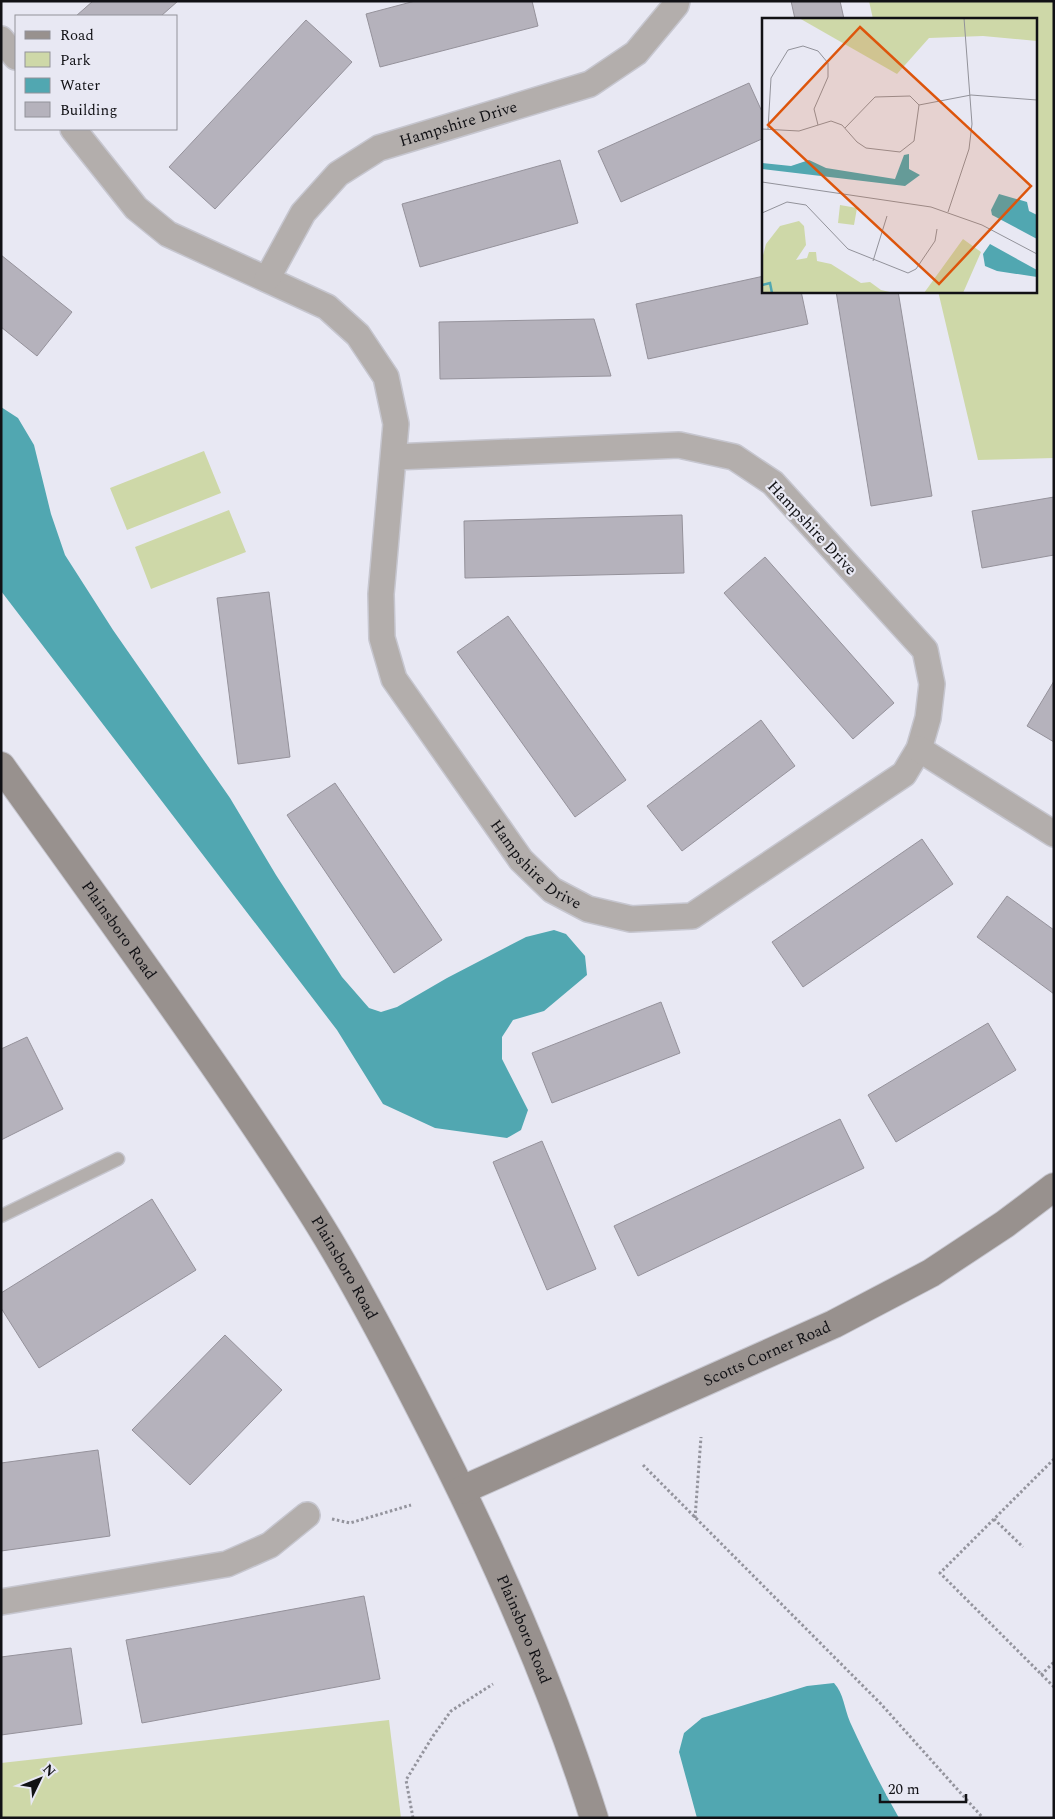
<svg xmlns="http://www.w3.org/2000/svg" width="1055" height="1819" font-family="Spectral,serif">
<rect width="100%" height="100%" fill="#e8e8f3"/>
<path fill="#ced8a8" d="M869 1H1054V458L978 460 938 291H1036V19H873Z
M204 451 221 493 127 530 110 488Z
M229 510 246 552 151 589 135 547Z
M389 1720 401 1818H1V1763Z"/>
<path fill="#51a7b1" d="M1 407 18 418 34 445 51 514 65 555 113 630 230 798 276 875 342 977 369 1008 381 1012 397 1007 447 978 526 937 554 930 566 934 585 956 587 975 544 1011 513 1020 502 1037V1059L528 1110 521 1130 507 1138 435 1128 383 1104 337 1030 1 591Z
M834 1683C844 1694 844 1708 850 1722 865 1755 881 1786 899 1818H697L679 1752 684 1733 702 1718 807 1686Z"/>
<path fill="#b5b2bc" stroke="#95929b" d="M93 1H178L161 16H76Z
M415 1H532L538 26 380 67 366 14Z
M791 1H840L844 19H795Z
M306 20 352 62 215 209 169 167Z
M749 83 764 116V138L621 202 598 151Z
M560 160 578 223 420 267 402 204Z
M1 255 72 312 37 356 1 327Z
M764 276V291H801L808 324 648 359 636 304Z
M836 291H898L932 496 871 506Z
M594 319 611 376 440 379 439 322Z
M1054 497V555L982 568 972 511Z
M682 515 684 573 465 578 464 521Z
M765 557 894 703 853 739 724 593Z
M269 592 290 757 238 764 217 598Z
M508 616 626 780 575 817 457 652Z
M1054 681V742L1027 726Z
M761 720 795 766 682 851 647 806Z
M335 783 442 940 394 973 287 815Z
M922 839 953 884 803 987 772 942Z
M1007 896 1054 930V994L977 937Z
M661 1002 680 1053 552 1103 532 1053Z
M988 1023 1016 1070 896 1142 868 1095Z
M27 1037 63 1109 1 1140V1049Z
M840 1119 864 1168 638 1276 614 1226Z
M542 1141 596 1269 547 1290 493 1162Z
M152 1199 196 1270 39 1368 1 1308V1293Z
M225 1335 282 1390 190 1485 132 1430Z
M98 1450 110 1536 1 1551V1463Z
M364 1596 380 1679 142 1723 126 1640Z
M71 1648 82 1724 1 1735V1657Z"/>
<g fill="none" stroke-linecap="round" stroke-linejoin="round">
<g stroke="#c6c6cf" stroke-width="15">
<path id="lane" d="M1 1216 118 1159"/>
</g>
<g stroke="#c6c6cf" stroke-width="28">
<g id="street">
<path d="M1 39 16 57"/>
<path id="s1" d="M73 129 136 208 168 234 327 307 358 335 386 377 396 424 381 594 382 638 394 679 521 860 552 890 588 909 631 919 692 916 904 774 919 749 928 718 932 684 925 650 773 483 734 457 679 445 394 457"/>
<path id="s2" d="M267 279 303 213 338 174 379 148 590 84 636 53 676 5 677 1"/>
<path d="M919 749 1054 834"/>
<path d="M1 1602 227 1564 270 1545 307 1515"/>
</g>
</g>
<g stroke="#c6c6cf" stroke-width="30">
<g id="secondary">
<path id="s3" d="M1 766C75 869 149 971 220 1074 257 1128 294 1182 327 1237 362 1295 393 1355 423 1414 490 1544 550 1678 594 1818"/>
<path id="s4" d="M462 1490 834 1324 931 1273 1005 1224 1054 1187"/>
</g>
</g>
<path stroke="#94949d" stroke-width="3" stroke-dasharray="2.5 2.5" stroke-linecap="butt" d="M1054 1459 940 1573 1054 1687
M643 1465 881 1704 983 1818
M695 1518 701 1437
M332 1519 350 1523 411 1505
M994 1519 1023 1547
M1041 1675 1054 1662
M413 1818 406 1780 433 1736 451 1711 493 1684"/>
<use href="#lane" stroke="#b3aeac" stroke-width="12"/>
<use href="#street" stroke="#b3aeac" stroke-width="25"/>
<use href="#secondary" stroke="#98918e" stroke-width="28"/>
</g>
<g text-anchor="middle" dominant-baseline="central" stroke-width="4.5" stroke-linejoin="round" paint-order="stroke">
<g font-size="16" fill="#111115" stroke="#e8e8f3">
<text stroke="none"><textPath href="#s2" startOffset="259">Hampshire Drive</textPath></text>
<text transform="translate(812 528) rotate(47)">Hampshire Drive</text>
<text stroke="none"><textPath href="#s1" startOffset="950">Hampshire Drive</textPath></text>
<text stroke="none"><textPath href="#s3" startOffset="202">Plainsboro Road</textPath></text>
<text stroke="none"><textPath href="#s3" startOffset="608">Plainsboro Road</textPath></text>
<text stroke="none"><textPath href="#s4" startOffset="334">Scotts Corner Road</textPath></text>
<text stroke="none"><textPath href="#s3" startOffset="1012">Plainsboro Road</textPath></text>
</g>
</g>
<g transform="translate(762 18)">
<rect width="275" height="275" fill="#e8e8f3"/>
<path d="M37 0H275V23L221 18 167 20 135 56ZM78 187 95 190 92 207 76 205ZM37 203 42 208 44 227 34 242 45 240 47 234H54L55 243 69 246 99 265 108 264 119 272 132 275H0V241L4 226 18 208ZM201 221 219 234 201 275H162Z" fill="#ced8a8"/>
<path d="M147 136V151L158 157 143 168 0 151V145L29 148 47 142 64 150 133 161 142 137ZM237 176 265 184 267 193 275 197V221L230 197 229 192ZM228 226 275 252V259L235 253 223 248 221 236Z" fill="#51a7b1"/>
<path fill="none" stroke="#51a7b1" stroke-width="2.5" d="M0 267 8 265 10 275"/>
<path fill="none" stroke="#92929a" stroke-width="1" d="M157 87 209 77 275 82M0 111 37 113 69 103 80 107 95 124 104 130 138 134 152 123 157 87 148 78 113 79 83 110M6 111 9 60 26 32 41 28 56 33 66 45V59L52 91 56 107M0 164 169 189 220 207 275 236M186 194 207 131 210 106 202 0M0 195 25 184 44 187 86 231 146 255 154 251 173 223 175 211M111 243 125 198"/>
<path fill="#dd550c" fill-opacity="0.15" stroke="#dd550c" stroke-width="2.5" d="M98 9 269 168 177 266 6 107Z"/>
<rect width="275" height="275" fill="none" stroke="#111115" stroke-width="2.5"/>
</g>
<rect width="1055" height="1819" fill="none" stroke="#111115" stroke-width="5"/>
<rect x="15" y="15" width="162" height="115" fill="#e8e8f3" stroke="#92929a"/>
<rect x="25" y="31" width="25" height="8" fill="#98918e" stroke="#92929a"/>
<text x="60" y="40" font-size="15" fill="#111115">Road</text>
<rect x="25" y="52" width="25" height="15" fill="#ced8a8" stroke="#92929a"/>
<text x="60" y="65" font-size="15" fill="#111115">Park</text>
<rect x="25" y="78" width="25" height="15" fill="#51a7b1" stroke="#92929a"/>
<text x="60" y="90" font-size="15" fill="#111115">Water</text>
<rect x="25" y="102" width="25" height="15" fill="#b5b2bc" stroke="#92929a"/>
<text x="60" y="115" font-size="15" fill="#111115">Building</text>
<g transform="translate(40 1779) rotate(47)" stroke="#e8e8f3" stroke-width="4" paint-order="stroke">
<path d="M0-4L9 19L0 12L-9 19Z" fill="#111115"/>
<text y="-8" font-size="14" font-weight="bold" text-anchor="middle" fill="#111115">N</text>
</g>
<path d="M880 1794v8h86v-8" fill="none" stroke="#111115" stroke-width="2.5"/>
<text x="888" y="1794" font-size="15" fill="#111115" stroke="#e8e8f3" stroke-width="4" paint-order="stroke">20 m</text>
</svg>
